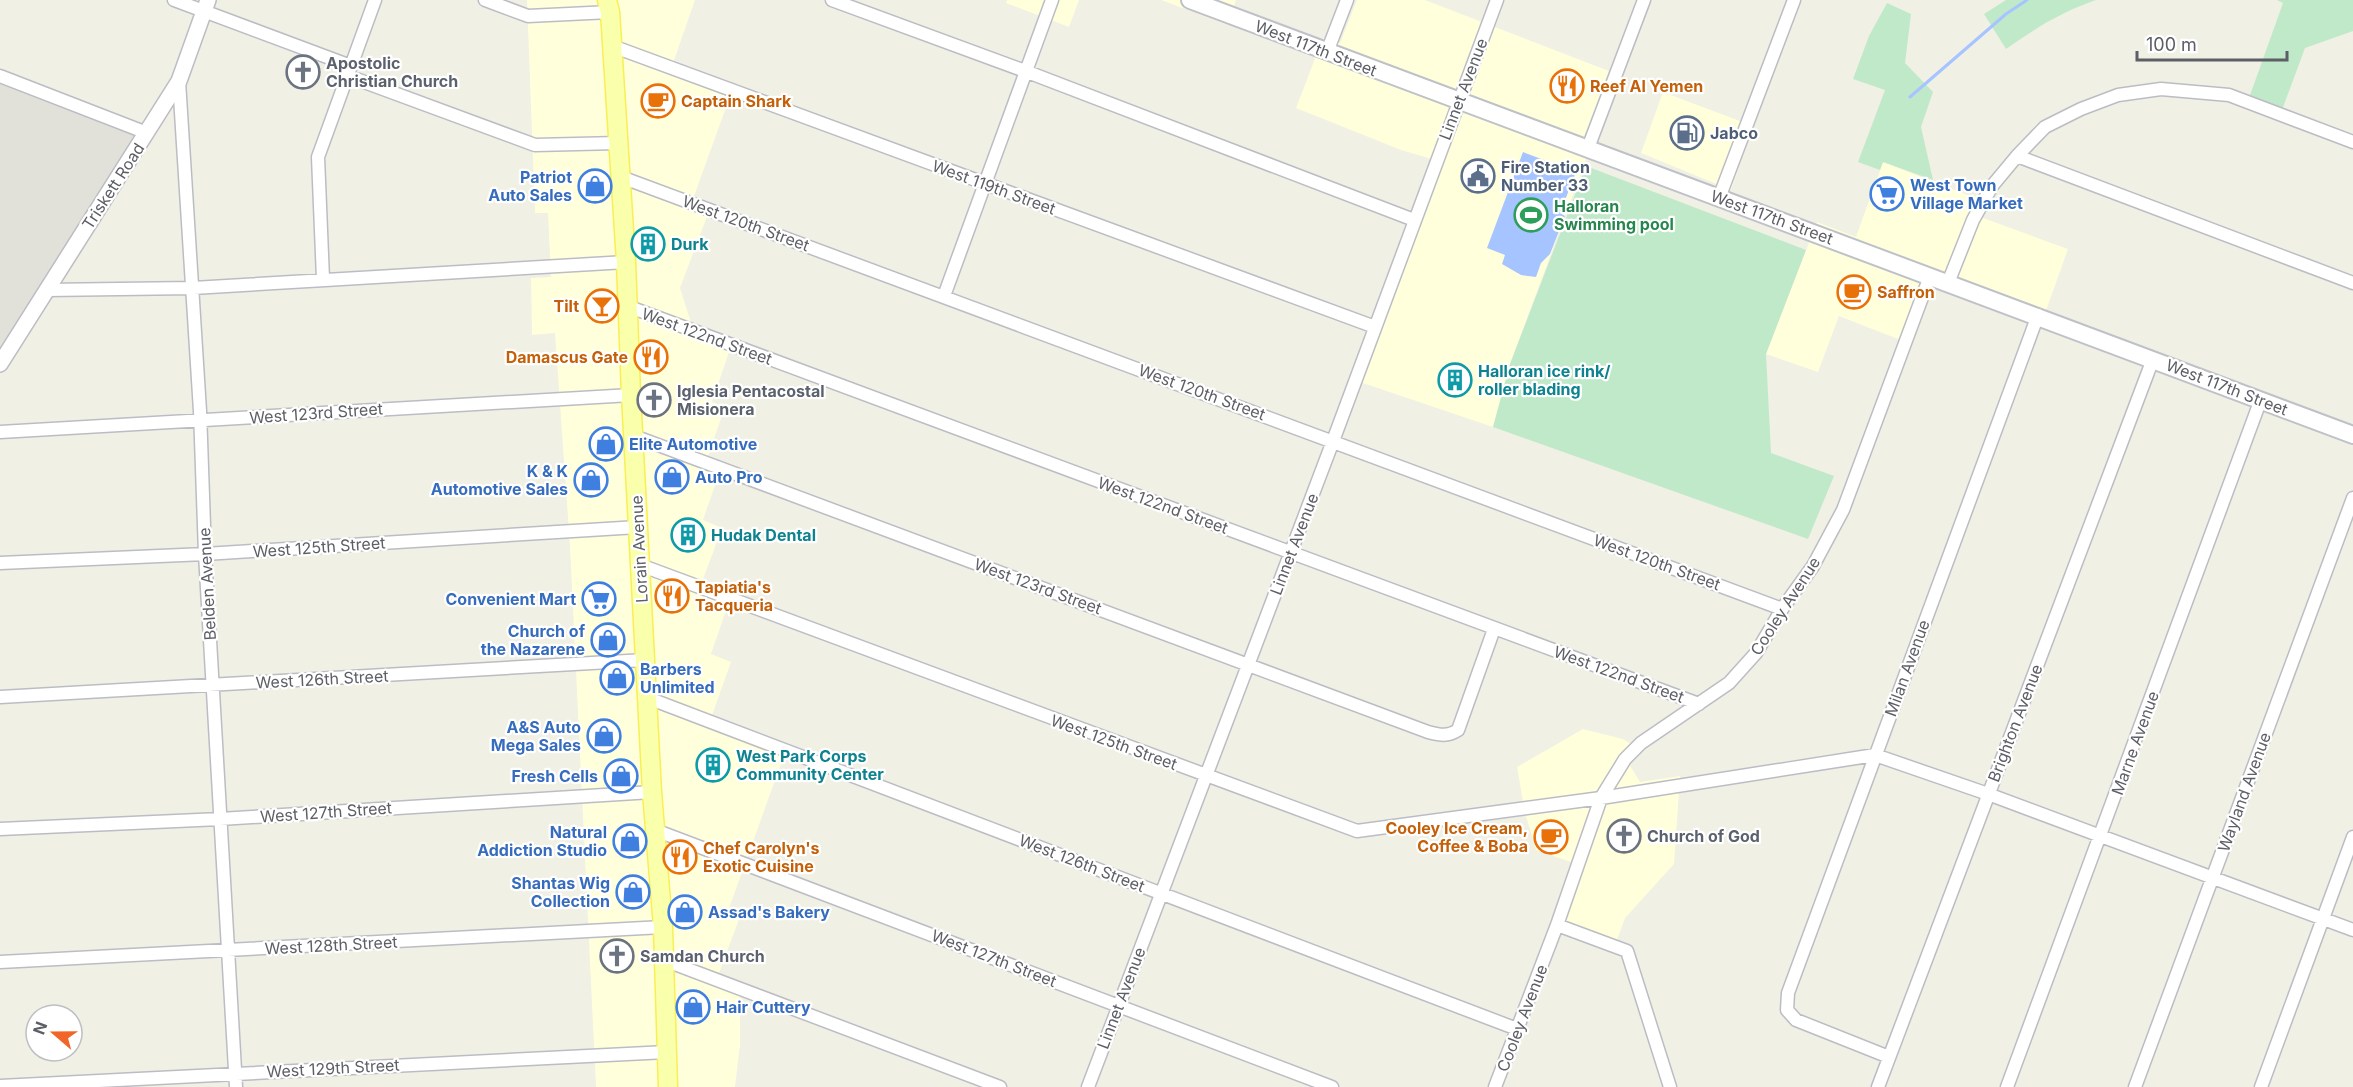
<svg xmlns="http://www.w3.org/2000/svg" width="2353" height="1087" font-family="Inter,sans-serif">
<rect width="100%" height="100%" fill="#f0f0e5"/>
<path fill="#ffffdb" d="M527 0H695L672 66 733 88 693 199 711 206 680 288 693 329 732 343 712 402 725 407 708 456 723 462 703 520 722 528 701 585 731 596 711 654 731 662 711 718 787 747 727 914 739 919 718 976 740 985V1045L735 1087H596L570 546 555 333 532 335 531 278 551 277 548 213H535Z
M1007 0H1079L1069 27 1006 3Z
M1161 0H1236L1228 25Z
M1357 0H1425L1609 71 1578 153 1587 157 1510 364 1493 427 1351 379 1432 159 1401 150 1296 108 1323 38 1340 43Z
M1663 92 1753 126 1731 190 1641 153Z
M1883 162 1978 199 1972 214 2068 249 2042 322 1926 280 1903 341 1839 316 1818 372 1766 354 1817 222 1856 237Z
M1583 729 1623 739 1640 750 1629 764 1640 782 1680 776 1674 864 1625 918 1617 940 1554 918 1574 863 1536 850 1525 813 1517 767Z"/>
<path fill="#e1e1d9" d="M0 76 142 124 0 349Z"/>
<path fill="#c0e9c9" d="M2006 0H2096C2061 12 2036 28 2006 49L1984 14Z
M2277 0H2353V31L2305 48 2282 110 2249 98 2283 3Z
M1887 3 1911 14 1905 63 1933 92 1921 127 1933 180 1883 162 1880 170 1858 162 1885 90 1853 79 1869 36Z
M1586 166 1806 250 1766 354 1771 453 1834 476 1808 539 1493 427 1510 364Z"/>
<path fill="#a6c4ff" d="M1523 152 1576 172 1560 213 1565 216 1550 254 1541 263 1536 277 1521 275 1502 264 1505 255 1487 248Z"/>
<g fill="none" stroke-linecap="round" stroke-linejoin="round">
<path stroke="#a6c4ff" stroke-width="3" d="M1910 97 2006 14 2027 0"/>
<g stroke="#bcbdc4" stroke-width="15">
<path id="minor" d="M174 0 351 66
M485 0 528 16 610 12
M832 0 1025 71 1414 220
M612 46 1375 327
M1327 52 1347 0
M0 76 147 133
M348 76 535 145 618 143
M179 81 200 411 205 554 236 1087
M1588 148 1644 0
M2017 156 2353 283
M621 177 1782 609
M1719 198 1794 0
M323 279 318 157 375 0
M1948 283 1973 220 1992 186 2017 156 2045 127 2081 109 2118 95 2161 89 2229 95 2353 142
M46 290 193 288 626 262
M944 296 1052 0
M627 306 1699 704
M0 432 631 395
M634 436 1428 732C1440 735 1447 737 1458 730L1494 629
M0 563 205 554 638 527
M640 565 1357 831 1601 798 1875 755 1988 794 2353 930
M0 697 645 660
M648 698 1517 1029
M0 829 220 819 652 792
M655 830 1332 1087
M1557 925 1627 951 1670 1087
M664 960 1000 1087
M0 962 663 927
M1889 1057 1796 1020 1787 1010 1788 993 2038 315
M0 1086 667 1052
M1088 1087 1333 441 1497 0
M1495 1087 1557 925 1601 798 1625 759 1641 743 1729 683 1756 653 1782 609 1813 566 1843 510 1930 276
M1878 1087 2153 359
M2007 1087 2261 399
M2135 1087 2353 498
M2261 1087 2353 837"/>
</g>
<g stroke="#bcbdc4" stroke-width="18">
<path id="tertiary" d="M0 364 179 81 208 0"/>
</g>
<g stroke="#bfc1c9" stroke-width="20">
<path id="secondary" d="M1190 0 2353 435"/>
</g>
<g stroke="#f9ef55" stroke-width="21">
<path id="primary" d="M607 0 610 12 626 262 631 395 652 792 663 927 668 1087"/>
</g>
<use href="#minor" stroke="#fff" stroke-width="12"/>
<use href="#tertiary" stroke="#fff" stroke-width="15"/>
<use href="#secondary" stroke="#fff" stroke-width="16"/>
<use href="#primary" stroke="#faffab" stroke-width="18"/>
</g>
<defs>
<g id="church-ring" transform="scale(1.725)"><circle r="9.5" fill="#fff" stroke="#6b7280" stroke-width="1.5"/><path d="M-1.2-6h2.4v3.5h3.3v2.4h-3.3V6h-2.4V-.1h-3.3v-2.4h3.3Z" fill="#6b7280"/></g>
<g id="restaurant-ring" transform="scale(1.725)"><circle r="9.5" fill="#fff" stroke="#e8710a" stroke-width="1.5"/><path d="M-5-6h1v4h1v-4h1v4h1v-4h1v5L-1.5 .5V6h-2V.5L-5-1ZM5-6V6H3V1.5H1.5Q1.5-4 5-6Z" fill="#e8710a"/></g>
<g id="cafe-ring" transform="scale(1.725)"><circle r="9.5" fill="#fff" stroke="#e8710a" stroke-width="1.5"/><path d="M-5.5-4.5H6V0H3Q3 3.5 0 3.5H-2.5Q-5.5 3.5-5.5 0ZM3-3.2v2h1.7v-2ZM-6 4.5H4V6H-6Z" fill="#e8710a"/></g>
<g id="fuel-ring" transform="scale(1.725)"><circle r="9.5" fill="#fff" stroke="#5c6f8a" stroke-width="1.5"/><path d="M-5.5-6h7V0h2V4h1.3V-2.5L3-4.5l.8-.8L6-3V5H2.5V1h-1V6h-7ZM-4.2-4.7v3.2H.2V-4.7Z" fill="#5c6f8a"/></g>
<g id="civic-ring" transform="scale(1.725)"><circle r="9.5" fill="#fff" stroke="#5c6f8a" stroke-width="1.5"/><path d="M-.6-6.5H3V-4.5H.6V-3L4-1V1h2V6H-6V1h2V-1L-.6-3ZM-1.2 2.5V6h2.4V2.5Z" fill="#5c6f8a"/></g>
<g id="shop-ring" transform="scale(1.725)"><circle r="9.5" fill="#fff" stroke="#3f7fe0" stroke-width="1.5"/><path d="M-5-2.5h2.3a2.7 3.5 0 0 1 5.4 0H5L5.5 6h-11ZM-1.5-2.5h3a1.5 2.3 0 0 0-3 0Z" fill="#3f7fe0"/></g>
<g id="supermarket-ring" transform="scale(1.725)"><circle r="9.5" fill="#fff" stroke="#3f7fe0" stroke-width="1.5"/><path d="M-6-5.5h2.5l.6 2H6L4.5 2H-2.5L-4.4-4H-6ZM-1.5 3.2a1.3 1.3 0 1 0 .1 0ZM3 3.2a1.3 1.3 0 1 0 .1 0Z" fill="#3f7fe0"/></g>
<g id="stadium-ring" transform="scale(1.725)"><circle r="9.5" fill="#fff" stroke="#2e9e5b" stroke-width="1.5"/><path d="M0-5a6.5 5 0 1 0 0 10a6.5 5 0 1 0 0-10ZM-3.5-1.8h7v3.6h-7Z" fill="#2e9e5b"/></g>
<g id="building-ring" transform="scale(1.725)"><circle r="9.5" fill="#fff" stroke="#0f9aa8" stroke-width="1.5"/><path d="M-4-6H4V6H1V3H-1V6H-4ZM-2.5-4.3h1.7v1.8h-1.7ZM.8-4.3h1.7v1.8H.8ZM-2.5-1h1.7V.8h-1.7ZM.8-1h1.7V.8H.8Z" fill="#0f9aa8"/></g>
<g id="bar-ring" transform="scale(1.725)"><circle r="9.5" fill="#fff" stroke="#e8710a" stroke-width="1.5"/><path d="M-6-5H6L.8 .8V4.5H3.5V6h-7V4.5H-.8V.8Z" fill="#e8710a"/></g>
</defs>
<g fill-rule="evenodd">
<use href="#church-ring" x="303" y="72"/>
<use href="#restaurant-ring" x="1567" y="86"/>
<use href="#cafe-ring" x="658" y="101"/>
<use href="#fuel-ring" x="1687" y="133"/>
<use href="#civic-ring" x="1478" y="176"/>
<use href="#shop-ring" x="595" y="186"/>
<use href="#supermarket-ring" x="1887" y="194"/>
<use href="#stadium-ring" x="1531" y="215"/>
<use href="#building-ring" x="648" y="244"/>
<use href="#cafe-ring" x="1854" y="292"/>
<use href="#bar-ring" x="602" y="306"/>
<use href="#restaurant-ring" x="651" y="357"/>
<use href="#building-ring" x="1455" y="380"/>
<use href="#church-ring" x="654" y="400"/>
<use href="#shop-ring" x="606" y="444"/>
<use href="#shop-ring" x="672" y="477"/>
<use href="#shop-ring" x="591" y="480"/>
<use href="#building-ring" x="688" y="535"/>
<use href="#restaurant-ring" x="672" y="596"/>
<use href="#supermarket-ring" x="599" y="599"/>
<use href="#shop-ring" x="608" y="640"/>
<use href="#shop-ring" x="617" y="678"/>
<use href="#shop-ring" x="604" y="736"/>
<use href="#building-ring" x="713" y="765"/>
<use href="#shop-ring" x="621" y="776"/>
<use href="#church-ring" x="1624" y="836"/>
<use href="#cafe-ring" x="1551" y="837"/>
<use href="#shop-ring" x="630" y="841"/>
<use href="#restaurant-ring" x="680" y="857"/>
<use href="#shop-ring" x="633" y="892"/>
<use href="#shop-ring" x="685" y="912"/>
<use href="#church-ring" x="617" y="956"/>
<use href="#shop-ring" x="693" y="1007"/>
</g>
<g text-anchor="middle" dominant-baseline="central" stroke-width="4.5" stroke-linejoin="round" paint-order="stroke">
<g font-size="16" fill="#5d5f66" stroke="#fff">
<text transform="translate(1316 48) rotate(21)">West 117th Street</text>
<text transform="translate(1463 89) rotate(-69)">Linnet Avenue</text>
<text transform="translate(113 186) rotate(-57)">Triskett Road</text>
<text transform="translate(994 187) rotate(20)">West 119th Street</text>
<text transform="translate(1772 217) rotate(20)">West 117th Street</text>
<text transform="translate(746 223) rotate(20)">West 120th Street</text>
<text transform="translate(707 336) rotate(20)">West 122nd Street</text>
<text transform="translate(2227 387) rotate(21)">West 117th Street</text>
<text transform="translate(1202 392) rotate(20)">West 120th Street</text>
<text transform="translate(316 413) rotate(-4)">West 123rd Street</text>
<text transform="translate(1163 505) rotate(20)">West 122nd Street</text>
<text transform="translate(1294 544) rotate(-69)">Linnet Avenue</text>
<text transform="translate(319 547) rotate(-4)">West 125th Street</text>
<text transform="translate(639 549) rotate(-93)">Lorain Avenue</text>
<text transform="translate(1657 562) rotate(20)">West 120th Street</text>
<text transform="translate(207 584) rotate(-93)">Belden Avenue</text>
<text transform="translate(1038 586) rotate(20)">West 123rd Street</text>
<text transform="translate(1785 606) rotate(-57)">Cooley Avenue</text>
<text transform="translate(1907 668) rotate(-70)">Milan Avenue</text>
<text transform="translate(1619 674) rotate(20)">West 122nd Street</text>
<text transform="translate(322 679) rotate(-3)">West 126th Street</text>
<text transform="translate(2015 723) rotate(-69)">Brighton Avenue</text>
<text transform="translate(1114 742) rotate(20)">West 125th Street</text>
<text transform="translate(2135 743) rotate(-70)">Marne Avenue</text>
<text transform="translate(2244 792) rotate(-70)">Wayland Avenue</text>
<text transform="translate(326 812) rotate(-4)">West 127th Street</text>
<text transform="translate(1082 863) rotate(21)">West 126th Street</text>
<text transform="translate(331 945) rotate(-3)">West 128th Street</text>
<text transform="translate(994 958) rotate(21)">West 127th Street</text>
<text transform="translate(1121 998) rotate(-69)">Linnet Avenue</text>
<text transform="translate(1522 1018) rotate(-69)">Cooley Avenue</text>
<text transform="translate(333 1068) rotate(-3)">West 129th Street</text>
</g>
<g font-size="16" font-weight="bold" fill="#5b616d" stroke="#fff" text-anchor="start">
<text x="326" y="63">Apostolic<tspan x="326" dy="18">Christian Church</tspan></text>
<text x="677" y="391">Iglesia Pentacostal<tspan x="677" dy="18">Misionera</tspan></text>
<text x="1647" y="836">Church of God</text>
<text x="640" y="956">Samdan Church</text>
</g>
<g font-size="16" font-weight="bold" fill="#c56008" stroke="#fff" text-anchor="start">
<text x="1590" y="86">Reef Al Yemen</text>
<text x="681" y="101">Captain Shark</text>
<text x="1877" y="292">Saffron</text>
<text x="579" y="306" text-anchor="end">Tilt</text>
<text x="628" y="357" text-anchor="end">Damascus Gate</text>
<text x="695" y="587">Tapiatia's<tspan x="695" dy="18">Tacqueria</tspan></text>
<text x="1528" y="828" text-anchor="end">Cooley Ice Cream,<tspan x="1528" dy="18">Coffee &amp; Boba</tspan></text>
<text x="703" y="848">Chef Carolyn's<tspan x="703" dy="18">Exotic Cuisine</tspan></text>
</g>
<g font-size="16" font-weight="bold" fill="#4e5e75" stroke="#fff" text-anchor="start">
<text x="1710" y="133">Jabco</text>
<text x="1501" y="167">Fire Station<tspan x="1501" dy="18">Number 33</tspan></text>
</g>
<g font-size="16" font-weight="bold" fill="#366cbe" stroke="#fff" text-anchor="end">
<text x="572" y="177">Patriot<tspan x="572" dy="18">Auto Sales</tspan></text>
<text x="1910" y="185" text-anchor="start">West Town<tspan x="1910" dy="18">Village Market</tspan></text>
<text x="629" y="444" text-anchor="start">Elite Automotive</text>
<text x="568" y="471">K &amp; K<tspan x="568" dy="18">Automotive Sales</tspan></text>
<text x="695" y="477" text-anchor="start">Auto Pro</text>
<text x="576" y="599">Convenient Mart</text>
<text x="585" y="631">Church of<tspan x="585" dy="18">the Nazarene</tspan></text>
<text x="640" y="669" text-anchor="start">Barbers<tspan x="640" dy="18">Unlimited</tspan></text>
<text x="581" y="727">A&amp;S Auto<tspan x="581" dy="18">Mega Sales</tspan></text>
<text x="598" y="776">Fresh Cells</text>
<text x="607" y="832">Natural<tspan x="607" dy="18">Addiction Studio</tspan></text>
<text x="610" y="883">Shantas Wig<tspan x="610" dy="18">Collection</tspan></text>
<text x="708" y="912" text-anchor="start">Assad's Bakery</text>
<text x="716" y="1007" text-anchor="start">Hair Cuttery</text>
</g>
<g font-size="16" font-weight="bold" fill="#27864d" stroke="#fff" text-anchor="start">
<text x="1554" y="206">Halloran<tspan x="1554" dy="18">Swimming pool</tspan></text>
</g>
<g font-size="16" font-weight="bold" fill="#0d838f" stroke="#fff" text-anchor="start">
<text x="671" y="244">Durk</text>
<text x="1478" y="371">Halloran ice rink/<tspan x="1478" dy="18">roller blading</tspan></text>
<text x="711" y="535">Hudak Dental</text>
<text x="736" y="756">West Park Corps<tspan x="736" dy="18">Community Center</tspan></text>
</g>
</g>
<g transform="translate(54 1033) rotate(290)"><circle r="28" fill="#ffffff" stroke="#bebfc2" stroke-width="1.5"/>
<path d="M0-4.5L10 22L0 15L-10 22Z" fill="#f26529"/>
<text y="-9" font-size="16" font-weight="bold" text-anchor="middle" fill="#5d5f66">N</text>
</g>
<path d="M2137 51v9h150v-9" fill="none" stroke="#5d5f66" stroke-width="3"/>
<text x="2146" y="51" font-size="18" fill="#5d5f66" stroke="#ffffff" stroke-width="4.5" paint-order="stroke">100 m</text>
</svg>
